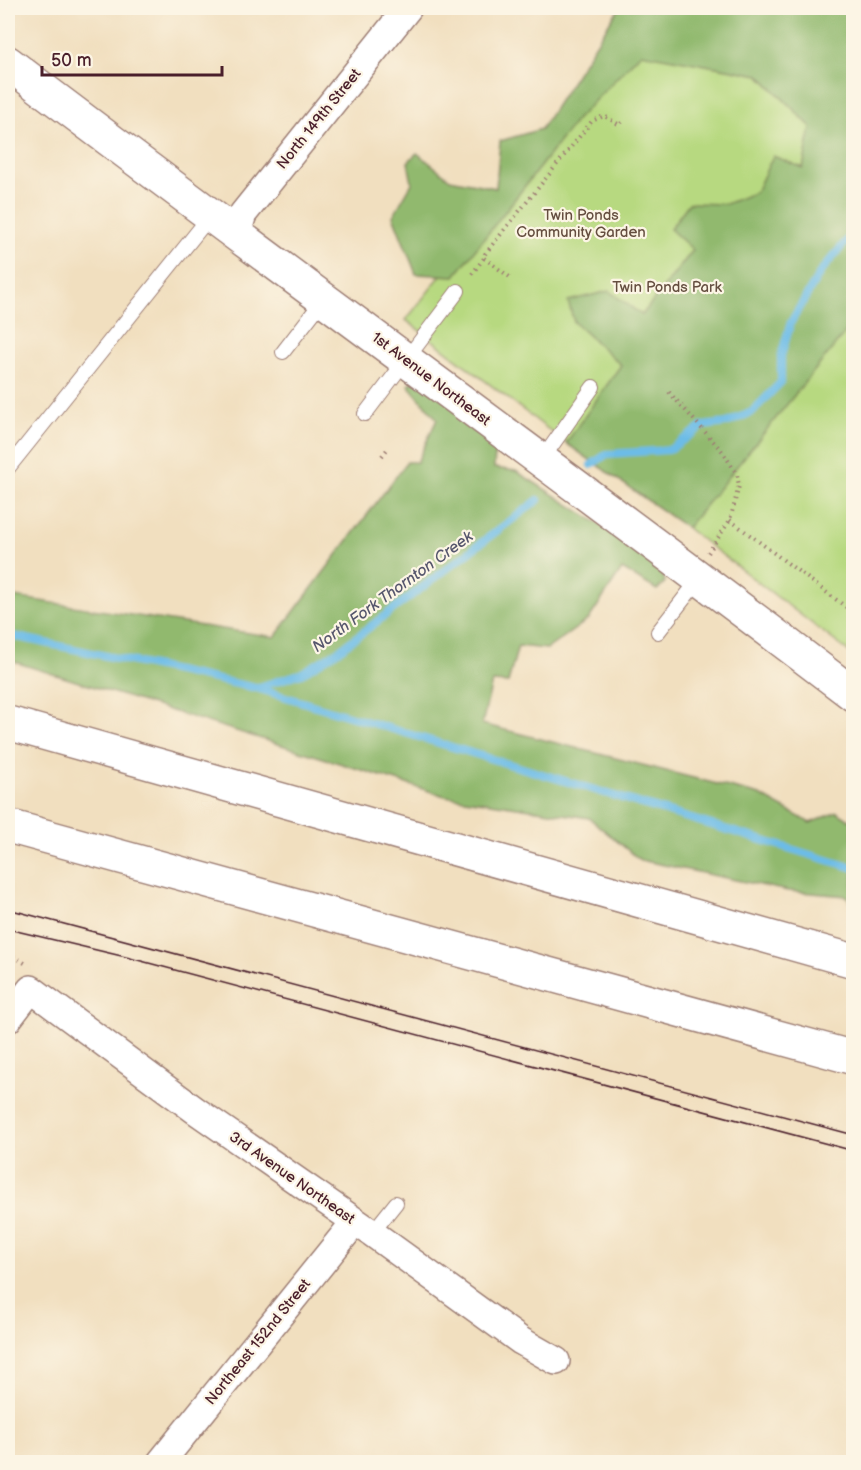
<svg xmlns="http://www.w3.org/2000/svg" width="861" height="1470" font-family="'Balsamiq Sans',sans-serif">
<rect width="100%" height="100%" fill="#fcf5e5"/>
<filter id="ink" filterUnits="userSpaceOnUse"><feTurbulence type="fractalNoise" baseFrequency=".0167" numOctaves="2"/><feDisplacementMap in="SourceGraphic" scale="12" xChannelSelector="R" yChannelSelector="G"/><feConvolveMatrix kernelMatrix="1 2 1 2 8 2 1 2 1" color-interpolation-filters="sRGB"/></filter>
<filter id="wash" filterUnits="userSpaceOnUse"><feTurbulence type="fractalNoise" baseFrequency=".008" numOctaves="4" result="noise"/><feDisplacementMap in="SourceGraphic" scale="24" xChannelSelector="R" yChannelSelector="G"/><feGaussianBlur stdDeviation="1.35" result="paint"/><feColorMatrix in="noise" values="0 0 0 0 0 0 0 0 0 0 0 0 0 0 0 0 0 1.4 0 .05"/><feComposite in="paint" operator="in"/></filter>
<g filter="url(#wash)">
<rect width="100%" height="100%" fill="#f1dfbf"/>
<path fill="#b7d980" stroke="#807c56" stroke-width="1.5" d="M649 8H853V655L687 528 566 443 406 320Z"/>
<path fill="#91b96e" stroke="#6e6c4c" stroke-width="1.5" d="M621 8H853V323L687 528 566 443 621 365 574 322 568 301 609 291 642 315 693 250 670 229 689 203 726 204 756 192 773 156 803 168 811 127 759 75 641 53 577 119 455 276 416 274 393 216 412 183 408 162 417 153 450 179 496 188 500 141 541 129 615 14Z
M416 380 496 437 494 468 516 471 623 539 661 566 665 582 657 590 622 569 589 619 547 649 518 646 508 683 492 682 482 724 760 795 810 823 837 812 853 822V907L847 896 788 891 640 860 589 818 445 796 8 660V596L275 637 407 462H417L437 419 408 385Z"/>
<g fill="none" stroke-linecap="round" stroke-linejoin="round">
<path stroke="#6cbce7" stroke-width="8" d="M591 465 607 454 669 450 703 426 727 423 752 412 781 382V356L791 322 821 271 854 232
M8 635 256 688 302 673 338 651 538 500
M256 688 854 868"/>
</g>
</g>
<g filter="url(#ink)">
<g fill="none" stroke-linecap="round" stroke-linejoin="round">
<g stroke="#9e7f75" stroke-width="16">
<path id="lane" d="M283 352 324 299
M365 414 458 291
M541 461 593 387
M8 468 211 215
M658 632 700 578
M372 1233 396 1203"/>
</g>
<g stroke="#9e7f75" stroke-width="30">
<path id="street" d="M237 233 243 214 408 8
M8 1019 31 989 195 1110 372 1233 521 1341 556 1361
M161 1462 355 1222"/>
</g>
<g stroke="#9e7f75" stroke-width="36">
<path id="secondary" d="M8 63C288 276 574 481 854 695"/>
</g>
<g stroke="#9e7f75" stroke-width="36">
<path id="highway" d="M8 723 854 961
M8 826 854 1058"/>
</g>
<path stroke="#9e7f75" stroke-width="4" stroke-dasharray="1.5 4.5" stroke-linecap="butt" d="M484 258 511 278
M472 274 484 258 485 254 592 121 604 116 620 125 624 119
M669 392 722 451 737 474 739 486 730 520 708 553
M382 456 389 447
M730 520 854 613
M8 953 28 965"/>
<use href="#lane" stroke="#fff" stroke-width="14"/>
<use href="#street" stroke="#fff" stroke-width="27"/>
<use href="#secondary" stroke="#fff" stroke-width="33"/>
<use href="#highway" stroke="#fff" stroke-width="33"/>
<path stroke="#4a1f2b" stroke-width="1.5" d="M8 909 854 1135
M8 929 130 958 854 1151"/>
</g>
</g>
<g text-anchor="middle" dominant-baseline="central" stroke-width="4.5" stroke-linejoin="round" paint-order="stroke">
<g font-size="15" fill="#4a1f2b" stroke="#fcf5e5">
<text transform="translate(319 119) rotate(-51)">North 149th Street</text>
<text transform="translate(431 379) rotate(37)">1st Avenue Northeast</text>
<text transform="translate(292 1178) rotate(35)">3rd Avenue Northeast</text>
<text transform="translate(258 1342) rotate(-51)">Northeast 152nd Street</text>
</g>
<g font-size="15" fill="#654e40" stroke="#fcf5e5">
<text x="581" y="215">Twin Ponds<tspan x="581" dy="17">Community Garden</tspan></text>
<text x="667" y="287">Twin Ponds Park</text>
</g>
<g font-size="16" font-style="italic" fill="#56566d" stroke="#fcf5e5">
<text transform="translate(393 592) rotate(-36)">North Fork Thornton Creek</text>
</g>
</g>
<rect width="861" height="1470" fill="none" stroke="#fcf5e5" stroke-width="30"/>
<path d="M42 66v9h180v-9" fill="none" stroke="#4a1f2b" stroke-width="3"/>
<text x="51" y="66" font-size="18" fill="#4a1f2b" stroke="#fcf5e5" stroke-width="4.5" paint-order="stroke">50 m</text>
</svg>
